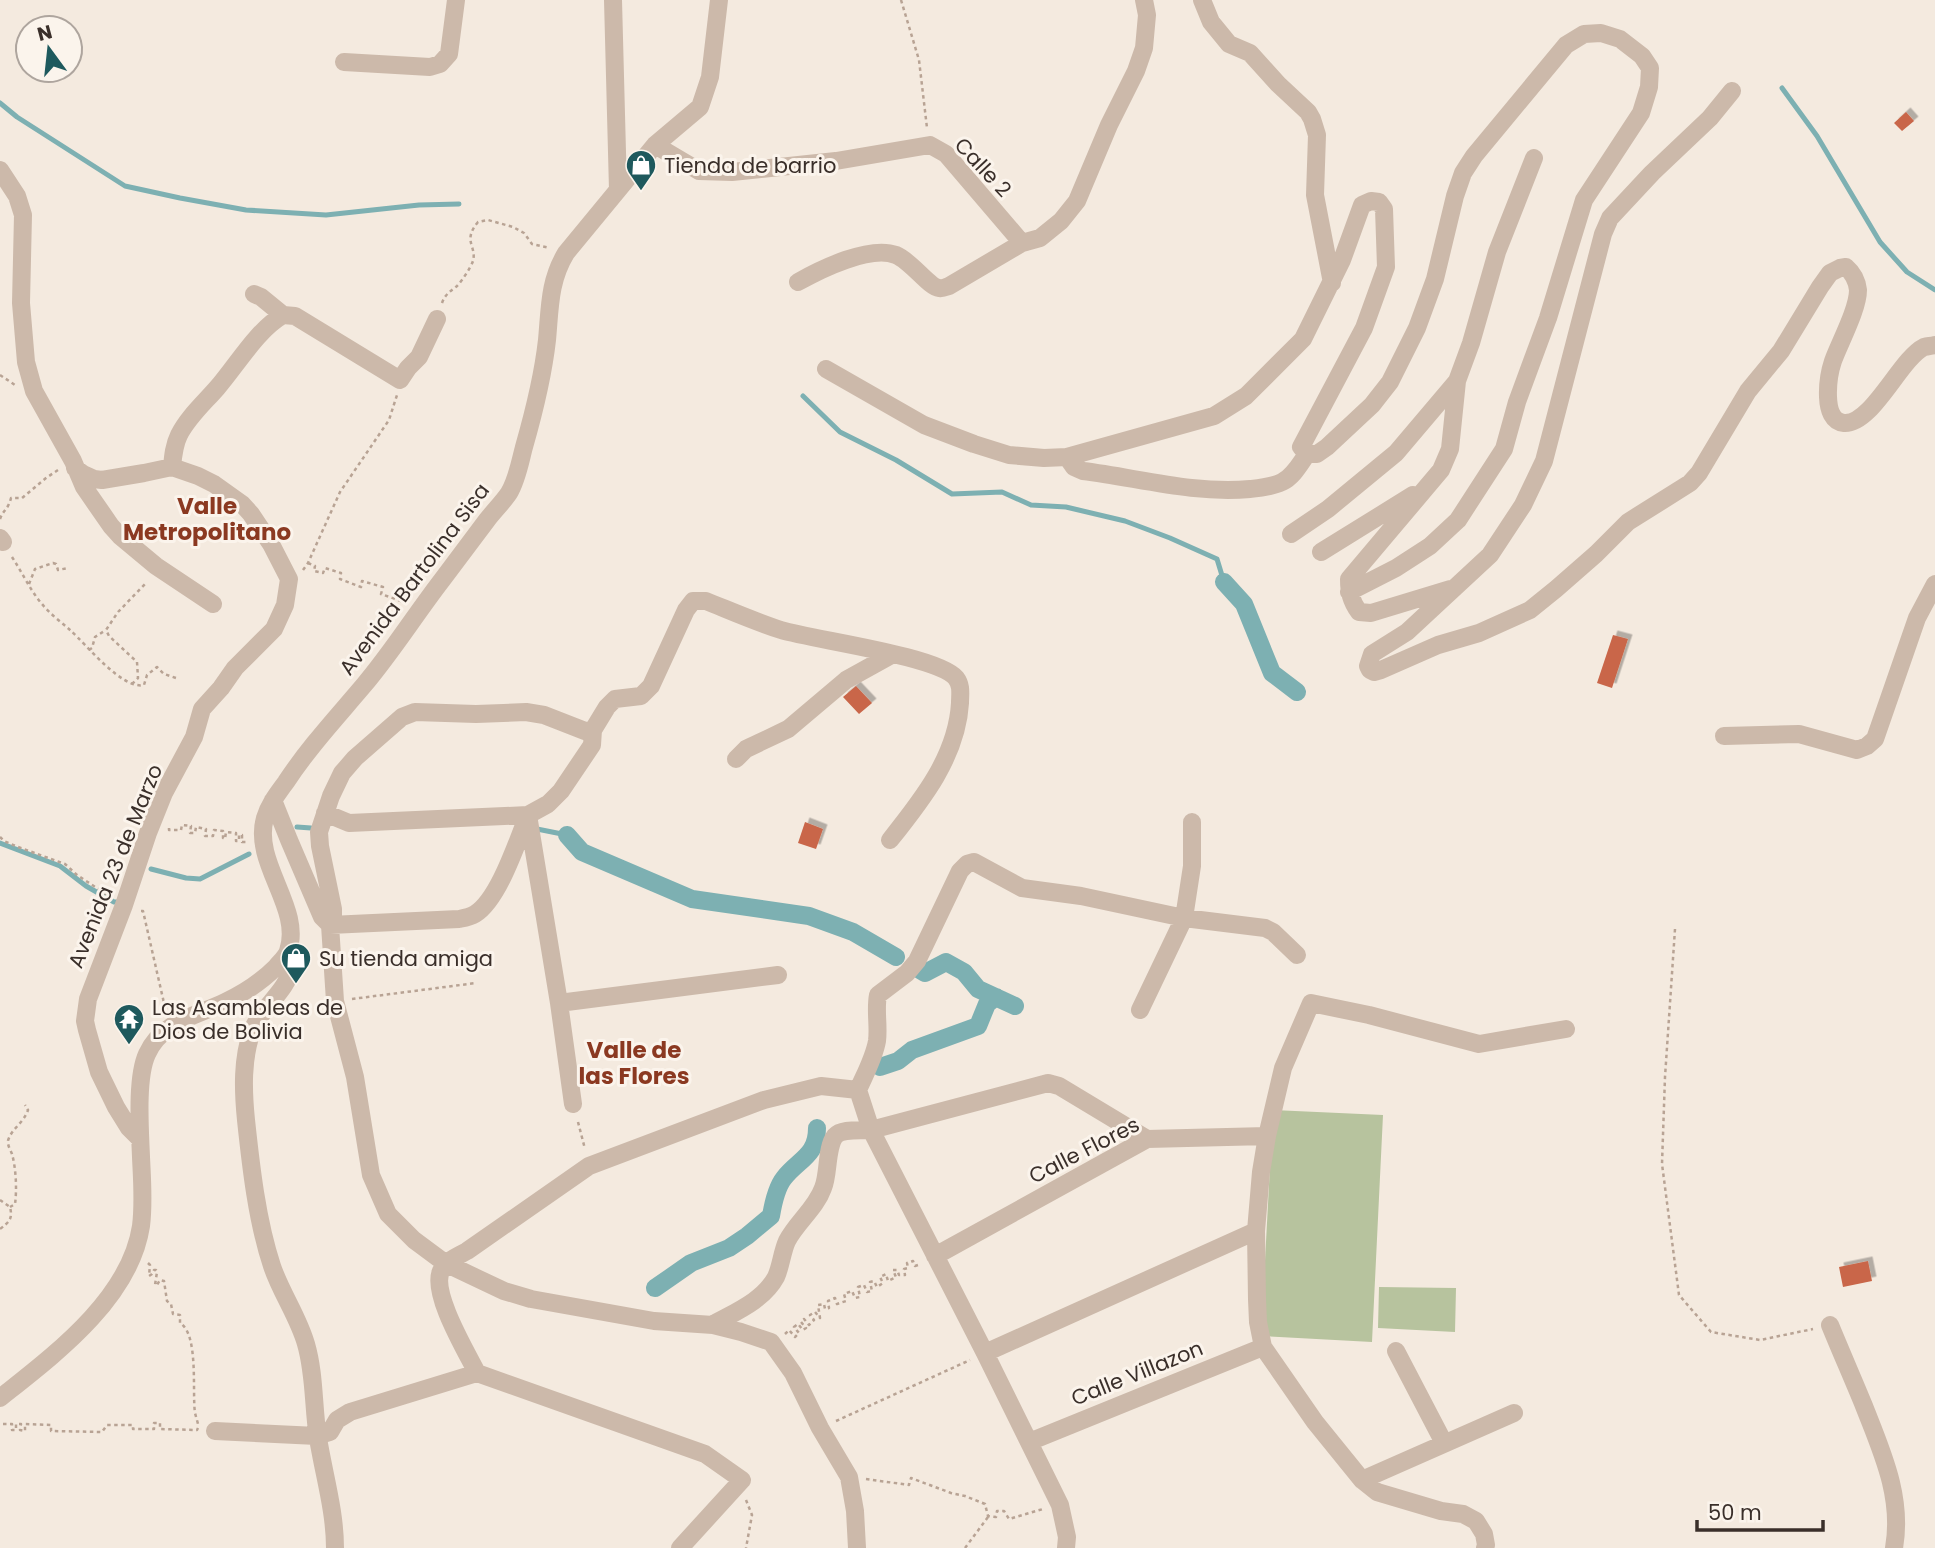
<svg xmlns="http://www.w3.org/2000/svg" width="1935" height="1548" font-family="Poppins,sans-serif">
<defs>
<filter id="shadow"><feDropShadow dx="4.5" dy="-4.5" stdDeviation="0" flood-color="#0004"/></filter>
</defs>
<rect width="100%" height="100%" fill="#f4eadf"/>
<path fill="#b7c39e" d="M1273 1110 1383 1115 1372 1342 1261 1336Z
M1379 1287 1456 1288 1455 1332 1378 1328Z"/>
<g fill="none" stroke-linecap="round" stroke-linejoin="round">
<path stroke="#7db0b2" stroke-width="5" d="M1782 88 1817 136 1880 242 1907 272 1935 290
M0 103 17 117 125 186 180 198 246 210 326 215 419 205 459 204
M803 396 840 432 896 460 952 494 1002 492 1031 505 1066 507 1125 521 1170 538 1217 559 1224 582
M297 827 311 828
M537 829 567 835
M0 843 60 866 86 886 114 902H118
M151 869 186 878 200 879 249 854"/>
<path stroke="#7db0b2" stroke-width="18" d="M1224 582 1244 604 1272 673 1297 692
M567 835 582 852 692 899 809 916 853 932 896 957
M920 970 925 973 946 962 964 972 978 989 1015 1006
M880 1067 898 1061 912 1050 978 1026 987 1004 996 997
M655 1288 691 1263 729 1248 747 1236 771 1216C773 1204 776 1188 784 1178 799 1159 817 1156 817 1128"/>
</g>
<path fill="#c96648" filter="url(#shadow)" d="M1906 112 1914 121 1902 131 1894 123Z
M1613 635 1628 639 1612 688 1597 683Z
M856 686 872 703 859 714 843 697Z
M805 822 823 829 816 849 798 843Z
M1868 1261 1872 1281 1843 1287 1839 1267Z"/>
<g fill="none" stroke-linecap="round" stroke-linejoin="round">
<path stroke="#b8a394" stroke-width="2.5" stroke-dasharray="3.5 3.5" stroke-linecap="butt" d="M901 0 919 60 927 128
M442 303C445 294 451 291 457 286 462 281 471 267 473 261 477 246 462 241 478 222L488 220 513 227 524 233 532 244 550 248
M0 375 15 385
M0 519C3 510 8 510 11 498H22L46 478 58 470
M12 557C22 572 30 590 42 604 50 614 61 622 70 630 86 644 122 690 144 685L147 675 157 667 164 674 176 678
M308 563 315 566 314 571 323 573 325 568 341 573 340 579 361 587 362 581 383 587 381 594 401 601 403 595 407 596 405 599
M303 570 308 563 340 492 389 420 397 395
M29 584 35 569 53 563 56 564 58 570 68 568
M89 650 92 648 95 637 106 630
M132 684 138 678 137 662 109 636 106 630 118 612 147 582
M169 828V830H181L182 825 191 826 190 833H195L196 827 206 829 205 836H213L214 830 223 831V838L225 839 226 832 236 833V841H239V835H242V842H246V840
M0 837 4 841 18 847 65 864 77 875 109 896
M141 911H143L164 1003 167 1002 168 1008
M1675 929 1665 1077 1662 1164 1679 1295 1711 1332 1760 1340 1813 1329
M352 999 476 983
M578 1122 585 1149
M0 1200 10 1207C13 1219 9 1222 0 1229
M10 1207 15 1204C17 1190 16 1168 12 1154 10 1149 6 1143 9 1138 13 1128 24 1122 28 1110L25 1105
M148 1263 150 1265 149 1276 152 1274 154 1270H156L157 1272 155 1285H157L160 1280 164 1281 167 1301 171 1304 173 1314 180 1315V1323C199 1334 192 1393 195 1413 196 1417 197 1420 198 1424
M785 1334 789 1330 795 1337 799 1333 794 1327 798 1324 803 1330 806 1328 801 1322 804 1319 809 1325 814 1320 810 1315 815 1312 820 1318 818 1305 824 1304 825 1309 829 1308 828 1301 835 1298 837 1304 846 1301 844 1294 852 1291 855 1298 860 1297 858 1287 864 1285 867 1292 872 1291 870 1282 874 1281 877 1287 883 1283 880 1277 886 1274 888 1281 896 1277 893 1270H897L899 1275H905L904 1269 908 1268 907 1263 913 1261 915 1266 921 1264
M836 1421 970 1360
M3 1424H12V1430H16V1424H21L20 1430 25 1431V1424L51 1425V1431L102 1432 107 1425H133V1429H154V1423H160V1429L197 1430 198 1428
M866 1479 909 1485 911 1478 951 1493 965 1496 985 1504 988 1516 996 1517 997 1511H1004L1009 1519 1043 1509
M746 1500 752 1515 746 1548
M965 1548 988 1517"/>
<path stroke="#ccb9aa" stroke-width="18" d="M613 0 618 190
M1202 0 1211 22 1229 44 1250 53 1278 84 1308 112 1312 119 1317 135 1315 195 1332 283
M344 62 430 67 440 64 449 54 456 0
M1732 91 1710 118 1652 173 1610 218 1603 234 1544 461 1523 505 1490 555 1407 632 1372 654 1368 666 1370 670 1374 672 1381 670 1438 645 1479 633 1530 610 1556 589 1596 554 1628 522 1690 483 1699 473 1748 391 1781 351 1820 287 1830 273 1840 268 1846 267C1853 273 1857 281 1858 290 1858 309 1840 342 1833 361 1828 376 1821 421 1844 423 1872 425 1900 359 1924 347 1928 346 1931 346 1935 345
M655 145 699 171 732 172 836 161 930 145 946 154 1022 243
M0 170 17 196 23 215 21 303 26 362 34 391 73 461 84 487 111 526 120 536 156 566 213 604
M798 282C821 269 870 245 896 255 911 261 929 287 939 288 942 289 946 287 949 286L1022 243 1040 238 1061 221 1077 201 1109 125 1136 71 1144 48 1147 15 1144 0
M254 294 261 297 283 315 295 316 400 380 408 368 419 357 437 319
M826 369 924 425 974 444 1009 455 1044 458 1067 457 1214 416 1246 396 1303 339 1342 260 1362 205 1371 201 1379 202 1384 209 1386 267 1364 328 1301 447 1307 454
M1307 454H1317L1327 447 1372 405 1390 382 1417 328 1435 279 1455 196 1463 173 1474 156 1566 45 1584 34 1601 33 1620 39 1642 56 1650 68 1649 87 1641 113 1584 200 1548 318 1517 402 1504 449 1458 520 1430 546 1396 568 1349 592
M1067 457 1074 467 1083 471C1139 478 1193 494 1250 489 1260 488 1272 487 1282 482 1293 477 1300 464 1307 454
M172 467C173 456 174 445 179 435 188 417 204 403 217 388 237 365 257 330 283 315
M75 468 83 474 94 479 102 480 144 473 172 467 198 476 214 484 242 504 251 514 271 544 289 579 285 605 274 629 235 668 221 688 202 709 194 737 164 793 148 833 124 905 88 999 85 1021 87 1030 99 1072 116 1107 129 1128 140 1139
M1291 534 1328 509 1396 453 1457 381
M0 538 3 542
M1321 552 1413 495
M1450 589 1371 613 1359 612C1351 601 1349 592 1349 579L1441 470 1450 449 1457 381 1471 343 1497 252 1534 158
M1724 736 1799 734 1857 750 1867 746 1875 739 1917 618 1935 584
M736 759 746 749 788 729 846 680 893 654
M273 800 289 840 322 917 330 925
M325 813 349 823 528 815 548 804 561 791 592 745 593 730
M528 815 559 1003 573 1104
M330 925 459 919C464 918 470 917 475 914 499 899 517 842 528 815
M288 953C290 958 292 963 291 968 288 991 260 1008 252 1031 242 1059 243 1090 246 1120 251 1167 257 1221 272 1266 281 1293 298 1316 306 1344 315 1375 313 1407 318 1438 324 1475 335 1511 335 1548
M559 1003 778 975
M1140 1010 1184 918 1192 866V822
M935 1256 1147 1139 1267 1136
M712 1325C735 1312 763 1301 776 1277 781 1266 782 1252 787 1241 797 1222 816 1208 823 1188 829 1174 826 1148 835 1136 842 1128 861 1131 871 1130L1048 1083 1059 1086 1147 1139
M1830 1325C1841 1352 1853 1379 1864 1406 1882 1452 1903 1497 1894 1548
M1396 1351 1444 1443
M985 1353 1256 1231
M477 1373C466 1351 431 1293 441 1271 445 1261 458 1256 467 1251L589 1166 764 1100 821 1086 858 1090
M0 1398C54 1355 130 1299 141 1226 144 1203 142 1180 141 1157 140 1130 136 1078 147 1054 161 1022 196 1016 225 1002 244 993 261 982 276 967 280 962 286 957 288 951 303 908 252 863 265 818 269 804 278 793 286 782 309 747 337 717 364 685 392 652 415 615 442 580 457 560 472 540 487 520 494 511 503 502 509 493 517 480 520 462 524 447 534 412 543 376 547 340 550 308 549 281 566 253L655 145 700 107 710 77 719 0
M215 1431 317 1436 330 1432 337 1420 350 1412 477 1373 705 1454 742 1480 680 1548
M1029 1442 1263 1347
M1362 1480 1514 1413
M857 1548 855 1511 849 1477 820 1428 793 1373 771 1342 741 1332 713 1325 654 1321 531 1299 504 1291 445 1263 414 1240 388 1214 371 1175 355 1077 335 1001 330 925 333 918V909L320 846 319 832 331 796 342 773 355 758 402 717 415 712 476 714 526 712 544 715 585 731 593 730 607 707 615 699 641 696 651 686 686 610 693 601H706C731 611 756 622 781 630 814 640 938 656 956 678 962 686 960 694 960 703 957 756 922 800 890 840
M1066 1548 1067 1537 1060 1505 985 1353 871 1130 858 1090C865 1074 874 1058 877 1041 879 1026 875 1010 878 995L907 973 917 961 960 871 967 864 974 862 1022 888 1081 896 1184 918 1265 928 1273 932 1297 955
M1485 1548 1486 1545 1484 1534 1476 1521 1463 1514 1441 1511 1377 1492 1362 1480 1315 1422 1263 1347 1258 1322 1257 1299 1256 1231 1261 1172 1267 1136 1283 1068 1311 1003 1369 1015 1479 1044 1566 1029"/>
</g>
<defs>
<g id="shop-pin" transform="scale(1.575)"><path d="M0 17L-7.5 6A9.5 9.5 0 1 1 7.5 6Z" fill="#1e595d" stroke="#fbf4ec"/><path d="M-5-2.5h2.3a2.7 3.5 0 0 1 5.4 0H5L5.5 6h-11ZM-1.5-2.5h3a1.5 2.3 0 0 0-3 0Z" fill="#fff"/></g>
<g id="temple-pin" transform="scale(1.575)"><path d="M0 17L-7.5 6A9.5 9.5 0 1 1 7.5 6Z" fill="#1e595d" stroke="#fbf4ec"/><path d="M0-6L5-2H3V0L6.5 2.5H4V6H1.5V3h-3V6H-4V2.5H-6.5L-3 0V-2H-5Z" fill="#fff"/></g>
</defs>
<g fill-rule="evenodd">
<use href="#shop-pin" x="641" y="165"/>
<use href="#shop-pin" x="296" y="958"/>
<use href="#temple-pin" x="129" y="1019"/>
</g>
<g text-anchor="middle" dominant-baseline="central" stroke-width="6" stroke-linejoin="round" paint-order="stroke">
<g font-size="21" fill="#3a2f2a" stroke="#fbf4ec" text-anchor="start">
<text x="664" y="165">Tienda de barrio</text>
<text x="319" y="958">Su tienda amiga</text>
<text x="152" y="1007">Las Asambleas de<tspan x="152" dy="24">Dios de Bolivia</tspan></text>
</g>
<g font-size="21" fill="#3a2f2a" stroke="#fbf4ec">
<text transform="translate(983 167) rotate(47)">Calle 2</text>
<text transform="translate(414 579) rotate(-53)">Avenida Bartolina Sisa</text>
<text transform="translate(115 866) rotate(-68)">Avenida 23 de Marzo</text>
<text transform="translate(1084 1150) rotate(-27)">Calle Flores</text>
<text transform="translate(1137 1373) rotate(-22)">Calle Villazon</text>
</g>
<g font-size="23" font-weight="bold" fill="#8b3921" stroke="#fbf4ec">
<text x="207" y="506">Valle<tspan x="207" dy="26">Metropolitano</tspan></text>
<text x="634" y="1050">Valle de<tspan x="634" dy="26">las Flores</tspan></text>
</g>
</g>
<g transform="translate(49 49) rotate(345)"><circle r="33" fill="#fbf4ec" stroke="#aea59e" stroke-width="2"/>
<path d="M0-5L12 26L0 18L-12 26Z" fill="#1e595d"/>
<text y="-10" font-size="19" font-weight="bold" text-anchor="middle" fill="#3a2f2a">N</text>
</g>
<path d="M1697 1520v10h126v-10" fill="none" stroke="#3a2f2a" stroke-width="3.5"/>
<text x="1708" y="1520" font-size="21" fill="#3a2f2a" stroke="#fbf4ec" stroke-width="5" paint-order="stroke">50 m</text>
</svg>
